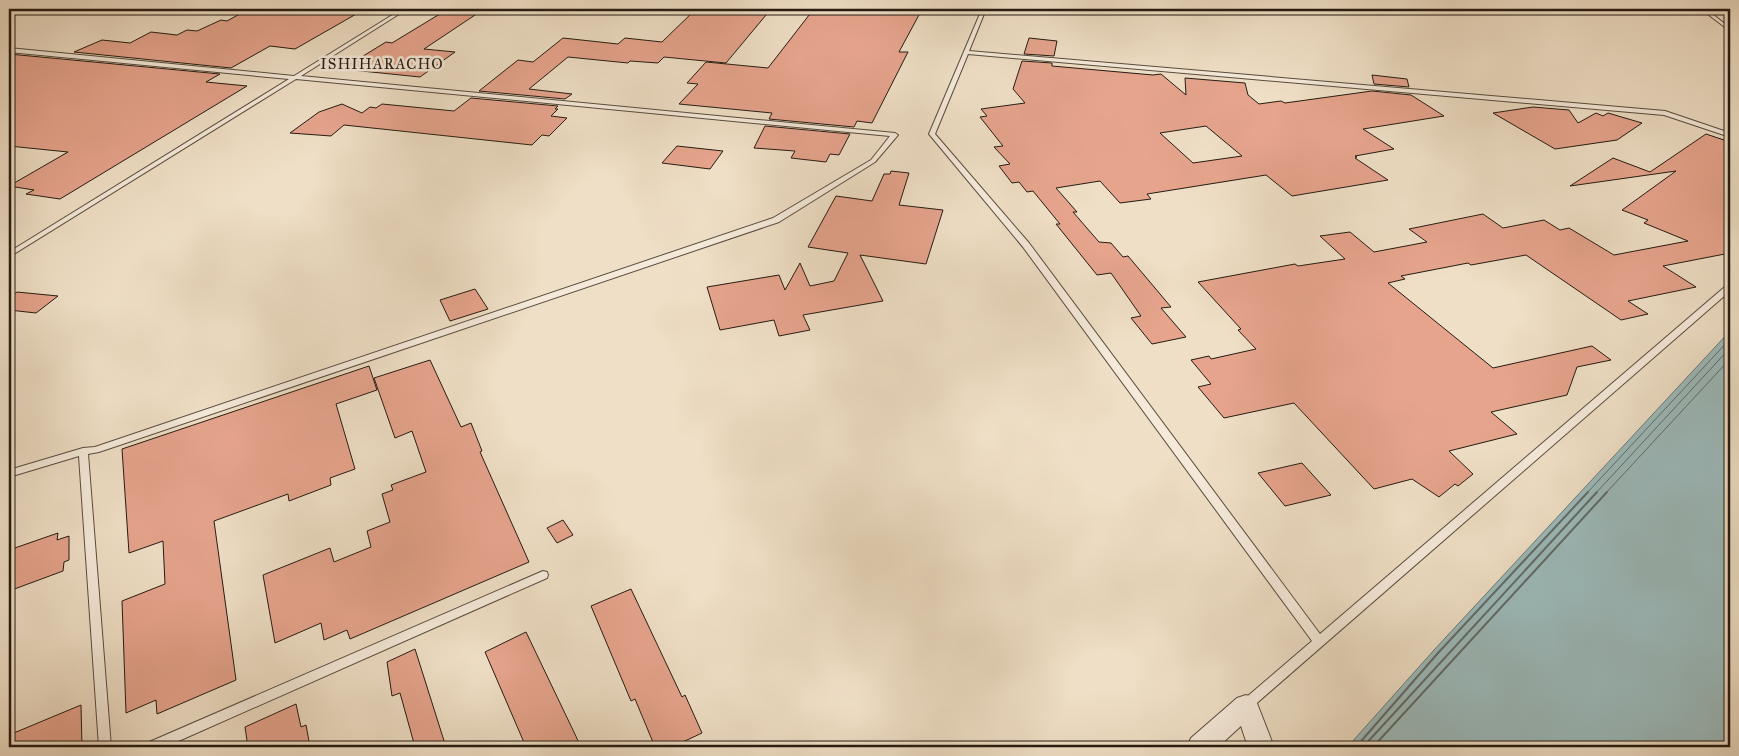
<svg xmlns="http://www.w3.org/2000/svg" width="1739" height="756" font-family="'IM FELL Great Primer',serif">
<rect width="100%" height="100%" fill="#efdfc6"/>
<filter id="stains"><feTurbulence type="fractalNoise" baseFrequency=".004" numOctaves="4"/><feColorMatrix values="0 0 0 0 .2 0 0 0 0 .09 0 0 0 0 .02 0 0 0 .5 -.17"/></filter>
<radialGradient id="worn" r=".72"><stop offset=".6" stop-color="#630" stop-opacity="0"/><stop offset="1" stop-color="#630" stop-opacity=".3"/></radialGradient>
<path fill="#9cbbbc" stroke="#6c7b78" d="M1730 331V747H1350L1351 743 1434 650Z"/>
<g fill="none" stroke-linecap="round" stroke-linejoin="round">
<path stroke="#606b67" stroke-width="1" d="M1587 493 1730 339
M1596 493 1730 348
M1606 493 1730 359"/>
<path stroke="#606b67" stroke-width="2" d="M1356 747 1438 653 1588 492
M1363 747 1597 492
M1373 747 1607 492"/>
</g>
<path fill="#e6a48d" stroke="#251b12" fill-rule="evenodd" d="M282 9H365L295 49 270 46 231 68 74 52 102 40 130 43 151 32 177 35 187 30 197 31 221 20 227 21 245 11 281 14Z
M448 9H484L424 49 455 52 420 77 342 69 386 42 392 43Z
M696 9H771L726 63 664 57 658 63 630 61 628 63 568 57 529 89 572 94 565 99 479 91 518 60 533 62 563 38 618 44 625 38 662 42Z
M813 10 848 13 850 10 876 12 878 10 920 13 899 52H908L872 123 857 121 854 127 769 119 772 113 679 104 698 84 687 83 706 62 768 68Z
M1029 38 1057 41 1054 56 1024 54Z
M9 54 220 74 206 82 247 86 60 199 26 194 34 190 9 186 68 152 9 146Z
M1022 61 1052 63V66L1153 75 1161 74 1186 95 1185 78 1245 83 1248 95 1259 104 1281 101 1285 103 1372 91 1411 95 1444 116 1363 129 1394 149 1355 156 1357 157 1355 158 1388 180 1292 196 1266 175 1147 194 1151 199 1120 203 1100 181 1056 188 1077 212H1073L1099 242 1111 243 1123 257 1128 256 1171 307 1161 308 1186 337 1152 344 1131 318 1141 316 1111 273 1097 275 1056 224H1060L1033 191 1027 192 1019 182 1012 183 999 166 1010 164 994 147 1003 146 980 117 987 116 981 109 1025 103 1013 89ZM1206 126 1242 156 1193 163 1160 133Z
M1372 75 1407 79 1409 87 1374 84Z
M471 98 558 106 555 109H558L551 116 567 118 549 136 542 135 532 145 344 125 331 136 290 133 319 112 342 104 362 113 370 107 376 108 382 104 454 111Z
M1533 107 1569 110 1578 123 1596 113 1603 116 1608 113 1642 123 1617 140 1555 149 1493 113Z
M765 126 850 134 839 155 830 154 826 162 791 158 795 151 754 148Z
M1706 134 1730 142V253L1663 266 1696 287 1628 301 1648 314 1621 320 1526 255 1471 265 1468 263 1401 276 1405 279 1388 283 1493 368 1592 346 1611 360 1577 367 1567 395 1491 412 1517 434 1449 451 1473 474 1458 486 1455 484 1439 497 1412 479 1374 489 1294 403 1224 418 1198 387 1211 384 1191 360 1209 356 1211 359 1256 349 1238 330 1241 329 1198 282 1295 264 1298 266 1345 259 1320 236 1350 232 1374 252 1427 242 1409 229 1483 214 1503 228 1544 220 1560 230 1569 228 1614 255 1688 241 1644 223 1648 220 1622 210 1676 171 1570 186 1613 158 1650 172Z
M677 146 723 151 710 169 662 163Z
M891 171 909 173 899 205 943 210 926 264 860 255 883 301 803 315 810 330 779 336 774 320 720 330 707 287 779 275 785 290 800 263 810 286 834 281 848 253 808 247 836 196 872 201 884 174H890Z
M475 289 488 309 450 321 440 300Z
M17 292 58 296 36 313 9 310V298Z
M430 360 461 427 471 423 482 451 480 452 529 562 350 639 347 630 324 640 321 623 275 643 263 575 330 548 334 562 371 547 367 531 390 522 382 494 393 490 391 485 426 472 412 431 395 438 374 378Z
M369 366 377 390 336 404 355 469 330 478 331 485 289 501 288 494 214 521 236 680 157 714 156 700 126 713 122 601 165 584 163 541 129 553 122 449Z
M1302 463 1331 495 1285 506 1258 473Z
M563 520 573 535 557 543 547 528Z
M58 533 57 540 69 536V560L64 562 63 571 9 591V550Z
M631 589 682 697 685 695 702 733 672 747H655L635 699 631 701 591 606Z
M526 632 572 728 581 747H526L485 652Z
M415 649 446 747H415L400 693 392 696 387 662Z
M296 704 301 727 306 725 310 747H248L245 727Z
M81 705 82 747H9V735Z"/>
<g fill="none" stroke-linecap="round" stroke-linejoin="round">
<g stroke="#584c3f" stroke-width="2">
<path id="service" d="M402 9H407L301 76 895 133 898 135 875 162 779 222 99 452 88 454 111 747H99L79 456 9 477V470L83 448 95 447 773 218 871 160 890 136 296 79 9 257V252L289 79 9 52V48L294 76Z
M982 9H986L969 51 1665 111 1730 133V137L1664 115 968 54 935 134 1029 243 1320 634 1727 285H1730V291L1250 709 1246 711 1242 709 1240 705 1242 701 1312 641 1023 247 929 134Z
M1701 9H1706L1730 28V31Z
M543 571 547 572 548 575 547 578 165 747H145L147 743Z"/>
</g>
<g stroke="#584c3f" stroke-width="2">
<path id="minor" d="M1246 695 1255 698 1274 747H1248L1241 726 1218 747H1187L1191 738 1237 698Z"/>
</g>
<use href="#service" fill="#f5eada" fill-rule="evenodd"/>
<use href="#minor" fill="#f5eada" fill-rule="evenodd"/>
</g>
<g text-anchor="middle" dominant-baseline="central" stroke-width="5" stroke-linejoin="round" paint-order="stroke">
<g font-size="15" letter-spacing="1" fill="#251b12" stroke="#f5eada">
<text x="382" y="64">ISHIHARACHO</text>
</g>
</g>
<rect width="1739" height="756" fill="none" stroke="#efdfc6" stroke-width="30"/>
<rect x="10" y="10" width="1719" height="736" fill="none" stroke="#251b12" stroke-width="2.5"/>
<rect x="15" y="15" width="1709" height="726" fill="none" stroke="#251b12"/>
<rect width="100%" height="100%" filter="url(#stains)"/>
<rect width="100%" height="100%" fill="url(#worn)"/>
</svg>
